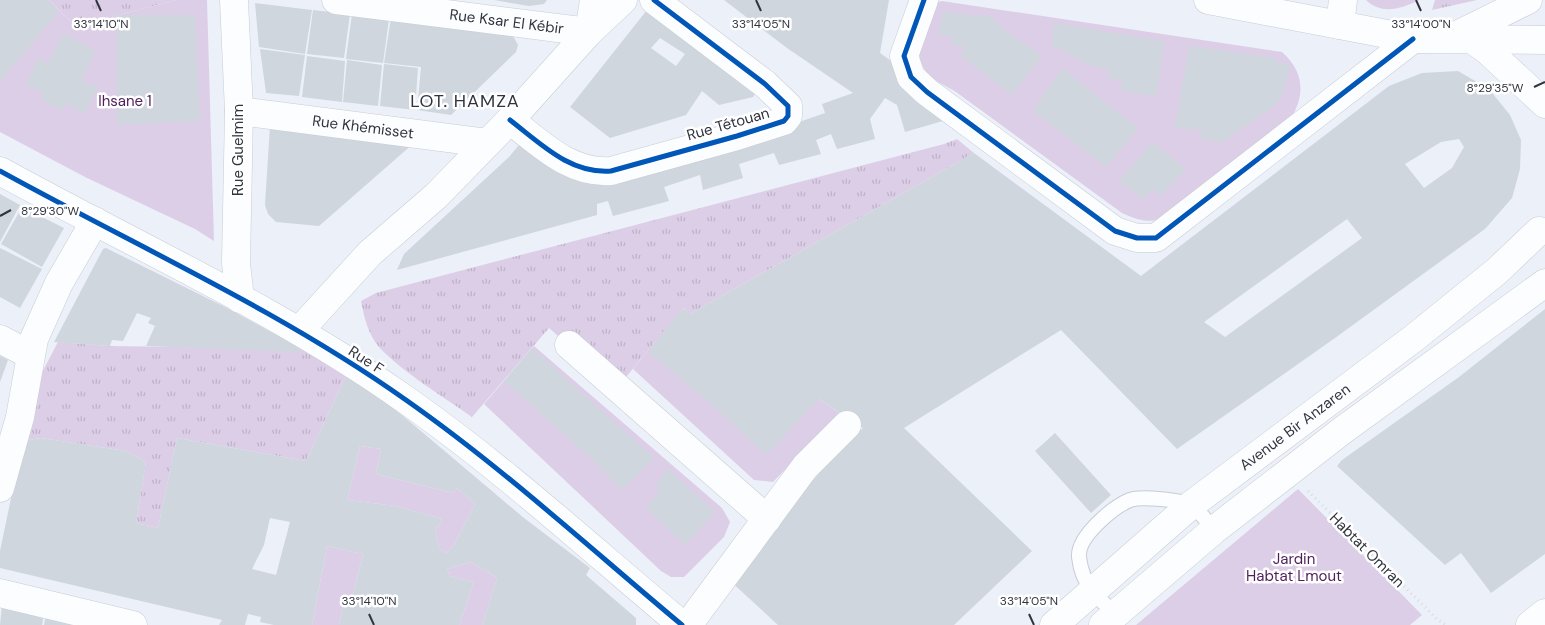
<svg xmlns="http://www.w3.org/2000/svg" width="1545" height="625" font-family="'DM Sans',sans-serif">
<defs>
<pattern id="grass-tufts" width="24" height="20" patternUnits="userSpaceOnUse" patternTransform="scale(1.25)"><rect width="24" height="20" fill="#ddcee7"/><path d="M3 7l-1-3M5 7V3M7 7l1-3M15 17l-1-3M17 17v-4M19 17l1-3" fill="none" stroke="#beb2c7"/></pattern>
</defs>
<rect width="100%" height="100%" fill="#ecf0f9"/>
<path fill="url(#grass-tufts)" d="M49 0H177L75 26Z
M1435 0H1477L1432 10Z
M957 139 974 153 690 314 683 308 617 388 549 328 472 417C444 397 402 372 379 347 368 334 364 317 361 301L376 293 944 144Z
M58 342 110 346 302 349 346 376 306 461 177 438 158 528 136 523 146 462 126 451 41 438 23 441 38 380Z"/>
<path fill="#ddcee7" d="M0 0H49L75 26 177 0H207L214 241 195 229 85 177 0 132Z
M1366 0H1419C1402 9 1381 15 1366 0Z
M942 1 1282 52C1304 72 1306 94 1290 120L1163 219C1147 223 1137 220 1122 213L956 92C948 87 936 82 929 75 908 53 926 26 935 3Z
M682 308 840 413 773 482 754 480 633 369Z
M534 346 722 508 730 522 724 537 684 577H671L661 571 484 404Z
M360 446 381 449 376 474 453 493 457 488 475 504 454 545 446 553 440 549 435 532 442 519 396 506 347 500Z
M1298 489 1422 615 1410 625H1136Z
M327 546 363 554 350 606H343L339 625H312Z
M471 562 497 578 482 625H459L474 582 450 576 447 569Z"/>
<path fill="#cfd6de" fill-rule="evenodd" d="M0 0H48L59 11 0 82Z
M494 0H547L544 4 529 6Z
M724 0H889L880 53 904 70 953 118 905 132 897 105 885 98 870 119 875 139 837 149 831 134 816 140 821 154 779 165 774 153 739 164 743 178 703 190 700 175 664 187 669 201 613 216 608 201 597 204V215L397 270 404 254 509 157 523 140 561 167 788 126 825 113 822 104 853 93 787 48Z
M255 3 312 10 305 54 259 47Z
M651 5 760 87 753 97 719 105 702 91 686 115 610 138 570 107ZM660 38 685 54 676 66 651 48Z
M313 10 350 14 344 58 307 54Z
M943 12 993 17 1002 28 1042 56 1012 95 961 56 966 47 951 45 953 37 938 34Z
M352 14 389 19 383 63 346 59Z
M116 15H195L200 121 117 125Z
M391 18 512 34 518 45 516 52 451 115 417 110 421 67 384 63Z
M1054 23 1164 41 1156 96 1121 91 1122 80 1107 78 1109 69 1092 66 1052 45Z
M63 33 95 51 82 81 98 88 84 114 66 103 62 111 41 100 43 92 26 85 38 58 48 63Z
M1189 46 1276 58V62L1290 64 1282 96 1274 106 1222 142 1201 139V130L1175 128Z
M260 49 305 55 299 96 266 93Z
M307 56 345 61 342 102 302 97Z
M347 60 382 65 378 106 343 102Z
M384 64 418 68 415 110 380 106Z
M1062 68 1138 128 1106 167 1033 111Z
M1458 71 1489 89 1510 115 1521 140 1520 169 1512 198 1485 229 1335 338 1177 449 1061 330 904 428 1032 551 954 625H778L728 579 834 456 863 428 819 399 766 455 709 402 648 352 682 308 690 314 974 153 1141 276 1389 86 1422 73ZM1459 139 1464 147 1452 168 1424 188 1405 164 1441 142ZM1347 219 1362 238 1225 337 1204 322Z
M270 126 414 143 319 226 276 222 268 214 265 205Z
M1152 142 1186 169 1161 196 1152 188 1144 200 1119 181Z
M0 194 20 205 0 242Z
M22 207 64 228 42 267 1 244Z
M0 248 42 269 20 308 0 297Z
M106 248 227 308 302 349 299 352 146 346 155 326 148 323 151 318 137 313 123 341 112 340 110 346 54 342 103 249Z
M1545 309V554L1491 593 1461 553 1445 565 1337 466 1342 460 1459 377Z
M532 348 654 458 622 490 595 462 504 381Z
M0 356 8 360 0 382Z
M346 376 383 399 524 518 590 568 586 575 636 618V625H482L497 578 471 562 447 569 450 576 474 582 459 625H339L343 605 350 606 363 554 327 546 312 625H274L260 622 261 617 248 614 245 625H219L222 620 0 568V551L23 441 41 438 126 451 146 462 136 523 158 528 177 438 306 461ZM360 446 381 449 376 474 453 493 457 488 475 504 454 545 446 553 440 549 435 532 442 519 396 506 347 500ZM270 518 290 522 276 575 252 569 264 545Z
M1055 433 1111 495 1091 513 1035 451Z
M667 468 715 512 685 545 646 508 660 491 655 486Z
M2 606 44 614 42 625H0Z
M46 615 87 625H44Z"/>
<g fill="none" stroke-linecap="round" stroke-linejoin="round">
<g stroke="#c8ccd5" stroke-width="16">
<path id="lane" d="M1115 613C1096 597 1082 584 1079 557 1077 537 1113 507 1130 500 1141 496 1181 500 1191 505 1199 510 1208 523 1214 530"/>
</g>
<g stroke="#c8ccd5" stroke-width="29">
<g id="street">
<path d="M234 0 239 111 236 263 240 299"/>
<path id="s1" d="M336 0 589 32 594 0"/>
<path d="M924 0 904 56 911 77 927 92 1115 231 1137 238H1156L1413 39"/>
<path d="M1208 0 1413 39 1545 40"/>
<path d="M1340 25 1343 0"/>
<path id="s2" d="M239 111 487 143"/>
<path d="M510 120C541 144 570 174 611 171L737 136 784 121 788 116V106L765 84 654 0"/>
<path d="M0 171C136 246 279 310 406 400 503 468 591 549 682 625"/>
<path d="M299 331 370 253 436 196 510 120 589 32 623 0"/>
<path d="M0 339 30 355"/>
<path d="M569 345 767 519"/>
<path d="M0 488 20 417 34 339 59 283 95 221"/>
<path d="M0 593 133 625"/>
<path d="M688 625 805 467 847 425"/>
<path d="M1530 625 1545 613"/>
</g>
</g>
<g stroke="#c8ccd5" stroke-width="29">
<g id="secondary">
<path d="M1451 38 1528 0"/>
<path d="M1470 38 1487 50 1545 104"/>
<path id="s3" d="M1054 625 1191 505 1414 338 1497 271 1539 231"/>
<path d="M1103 625 1214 530 1343 430 1545 283"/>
</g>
</g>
<path stroke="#d9dbde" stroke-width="3" stroke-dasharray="1 4" stroke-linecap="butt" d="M1308 491 1437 619 1446 625"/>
<use href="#lane" stroke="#fcfdfe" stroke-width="14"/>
<use href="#street" stroke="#fcfdfe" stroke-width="28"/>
<use href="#secondary" stroke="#fcfdfe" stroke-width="28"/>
<g stroke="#fff" stroke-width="8">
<path id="cycleway" d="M924 0 904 56 911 77 927 92 1115 231 1137 238H1156L1413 39
M510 120C541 144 570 174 611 171L737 136 784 121 788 116V106L765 84 654 0
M0 171C136 246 279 310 406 400 503 468 591 549 682 625"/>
</g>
<use href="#cycleway" stroke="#0057b8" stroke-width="5"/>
</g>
<path fill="none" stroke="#30343e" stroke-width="2" d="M96 0 101 11M756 0 761 11M1416 0 1421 11M1534 87 1545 82M0 216 11 210M369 614 374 625M1029 614 1034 625"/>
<g text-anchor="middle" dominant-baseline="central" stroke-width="5" stroke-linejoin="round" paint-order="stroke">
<g font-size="15" fill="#30343e" stroke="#fff">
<text stroke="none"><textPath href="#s1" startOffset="172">Rue Ksar El Kébir</textPath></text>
<text transform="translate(728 124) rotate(-16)">Rue Tétouan</text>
<text stroke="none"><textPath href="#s2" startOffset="125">Rue Khémisset</textPath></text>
<text transform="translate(238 150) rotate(-90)">Rue Guelmim</text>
<text transform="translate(366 360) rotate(33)">Rue F</text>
<text stroke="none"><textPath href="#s3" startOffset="312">Avenue Bir Anzaren</textPath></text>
<text transform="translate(1367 550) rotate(45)">Habtat Omran</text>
</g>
<g font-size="15" fill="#4f1e5b" stroke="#fff">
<text x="125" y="101">Ihsane 1</text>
<text x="1294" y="559">Jardin<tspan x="1294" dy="17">Habtat Lmout</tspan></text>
</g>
<g font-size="18" letter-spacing="1" fill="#30343e" stroke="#fff">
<text x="465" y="101">LOT. HAMZA</text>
</g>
</g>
<g font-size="12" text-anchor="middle" fill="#30343e" stroke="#fff" stroke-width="5" stroke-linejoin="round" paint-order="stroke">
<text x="1421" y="28">33°14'00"N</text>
<text x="101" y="28">33°14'10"N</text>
<text x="761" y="28">33°14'05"N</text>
<text x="1495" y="92">8°29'35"W</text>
<text x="50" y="215">8°29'30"W</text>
<text x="369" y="605">33°14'10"N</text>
<text x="1029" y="605">33°14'05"N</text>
</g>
</svg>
